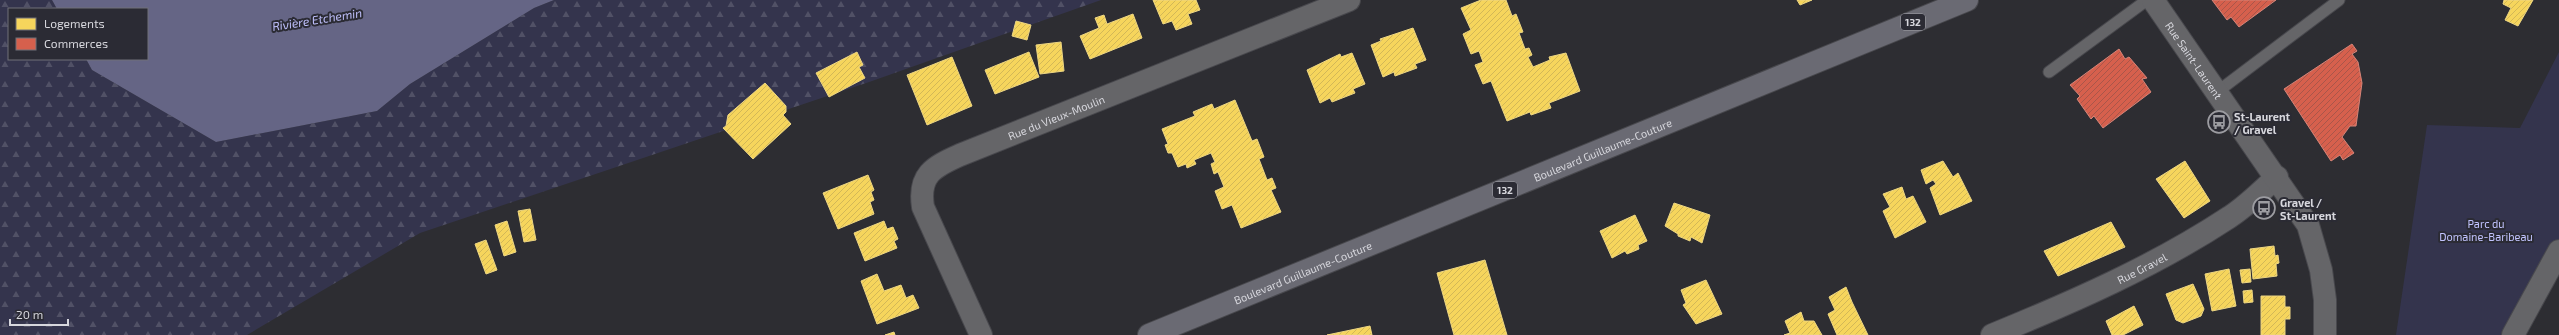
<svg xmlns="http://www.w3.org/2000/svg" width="2559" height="335" font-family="'Exo 2',sans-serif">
<defs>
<pattern id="forest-firs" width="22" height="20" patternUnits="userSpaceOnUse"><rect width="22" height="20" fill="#34344d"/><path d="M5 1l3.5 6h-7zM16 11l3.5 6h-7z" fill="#515166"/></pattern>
<pattern id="homes-hatch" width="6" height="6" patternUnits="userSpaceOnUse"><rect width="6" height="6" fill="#f6d55c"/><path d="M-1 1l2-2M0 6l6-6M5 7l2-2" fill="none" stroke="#d2b757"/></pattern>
<pattern id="shops-hatch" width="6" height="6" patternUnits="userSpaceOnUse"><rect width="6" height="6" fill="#d6604d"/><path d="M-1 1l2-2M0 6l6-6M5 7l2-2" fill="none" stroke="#a9564a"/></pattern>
</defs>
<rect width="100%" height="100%" fill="#2d2d32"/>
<path fill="url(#forest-firs)" d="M0 0H52L57 9H9V59H86L92 70 216 142 377 111 410 84 534 8 554 0H1101L872 81 420 233 247 335H0Z"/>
<path fill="#34344d" d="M2559 52V251L2513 335H2396L2427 125 2520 128Z"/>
<path fill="#656585" d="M52 0H554L534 8 410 84 377 111 216 142 92 70 86 59H147V9H57Z"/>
<path fill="url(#homes-hatch)" stroke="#edd683" d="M1153 0H1196L1200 10 1188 14 1192 24 1176 30 1172 21 1163 24Z
M1481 0H1506L1512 16 1516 14 1523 32 1519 33 1525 49 1529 48 1532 55 1528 57 1533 67 1550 60 1549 57 1566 53 1580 91 1549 103 1551 108 1531 115 1530 112 1507 121 1491 81 1483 84 1475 65 1483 62 1479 51 1471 54 1463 34 1471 30 1461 8Z
M1797 0H1812L1800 5Z
M2504 0H2533L2518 26 2505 20 2511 8 2503 4Z
M1133 14 1142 38 1090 59 1080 36 1099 28 1095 18 1104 15 1107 24Z
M1016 21 1031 25 1027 40 1012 36Z
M1413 28 1426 60 1415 64 1417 68 1395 76 1394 72 1383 77 1371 45 1381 41 1380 39Z
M1061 42 1064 71 1040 74 1036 45Z
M857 52 863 65 859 67 865 78 829 97 816 73Z
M1029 52 1039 77 995 94 985 70Z
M1352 53 1365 84 1353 89 1355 93 1332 102 1330 98 1320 103 1307 70 1340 54 1341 57Z
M952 57 972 106 927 125 907 75Z
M765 83 786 106V112L783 115 791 124 753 159 723 128 726 126 728 115Z
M1235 100 1252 141 1257 139 1264 157 1259 159 1267 180 1272 178 1276 188 1271 190 1281 212 1241 228 1232 205 1222 209 1215 191 1224 187 1218 172 1214 174 1211 164 1215 162 1211 153 1194 160 1196 164 1187 168 1186 164 1178 167 1172 153H1168L1165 145 1168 144 1162 129 1195 116 1193 112 1212 104 1214 109Z
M1943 161 1953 177 1958 173 1972 201 1940 215 1930 188 1936 184 1933 180 1926 184 1921 170Z
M2185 161 2210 201 2184 218 2156 179Z
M868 175 874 190 871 192 874 200 870 202 874 214 838 229 823 193Z
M1902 187 1906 199 1913 196 1926 222 1895 238 1883 211 1890 207 1883 194Z
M1674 203 1710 215 1702 243 1691 237 1690 241 1678 236V234L1665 226Z
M530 209 536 240 524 242 518 211Z
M1635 215 1647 241 1638 245 1639 249 1627 254 1625 251 1612 258 1600 231Z
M507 221 516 252 504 256 495 225Z
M884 221 887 229 893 227 898 239 894 241 897 248 865 261 854 233Z
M2111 222 2125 247 2058 276 2044 251Z
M486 240 497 270 486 274 475 244Z
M2274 246 2275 256 2278 255 2279 263 2276 264 2277 276 2253 279 2250 249Z
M1485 260 1507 335H1454L1437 273Z
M2229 269 2236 306 2212 311 2205 274Z
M2250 269 2251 282 2242 283 2240 270Z
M877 274 884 291 901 285 906 298 913 295 919 308 877 324 861 281Z
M1706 280 1722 314 1696 324 1683 305 1686 303 1681 290Z
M2193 284 2204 309 2201 316 2183 323 2176 320 2166 294Z
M1846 287 1852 302 1868 335H1837L1828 314 1835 310 1829 297Z
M2252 290 2253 302 2244 303 2243 291Z
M2261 296H2285V307H2290V319H2285V335H2261Z
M2134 306 2143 325 2123 335H2112L2106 321Z
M1801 312 1804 321H1814L1822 335H1784L1790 333 1785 321Z
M1370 326 1372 335H1327Z
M894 332 895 335H885Z"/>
<path fill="url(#shops-hatch)" stroke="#d68478" d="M2212 0H2276L2239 27 2231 17 2227 20Z
M2352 44 2357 51 2352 54 2358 62 2362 83 2356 126H2350L2342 137 2354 153 2343 160 2340 155 2331 161 2284 89Z
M2119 49 2125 59 2129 57 2147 78 2142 79 2151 92 2103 128 2094 116 2091 119 2077 99 2080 96 2070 85Z"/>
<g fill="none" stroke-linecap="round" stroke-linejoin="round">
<g stroke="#48484d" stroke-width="13">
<path id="service" d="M2049 72 2147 0
M2217 92 2339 0"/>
</g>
<g stroke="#48484d" stroke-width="24">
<g id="minor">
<path id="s1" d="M981 335 923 207C918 175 933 167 960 155L1349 0"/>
<path id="s2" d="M1992 335C2073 302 2155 266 2228 218 2246 207 2261 191 2277 177"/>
<path d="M2513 335 2559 251"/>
</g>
</g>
<g stroke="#48484d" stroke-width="24">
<g id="tertiary">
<path id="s3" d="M2153 0 2308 225 2321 270 2325 300V335"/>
</g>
</g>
<g stroke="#48484d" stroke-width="24">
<g id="primary">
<path id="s4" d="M1149 335 1967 0"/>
</g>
</g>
<use href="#service" stroke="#656568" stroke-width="11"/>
<use href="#minor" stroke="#656568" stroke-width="22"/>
<use href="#tertiary" stroke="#656568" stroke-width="22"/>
<use href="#primary" stroke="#6a6a73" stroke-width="22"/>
</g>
<defs>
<g id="bus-ring" transform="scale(1.15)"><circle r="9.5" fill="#2b2b34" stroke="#9c9ca1" stroke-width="1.5"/><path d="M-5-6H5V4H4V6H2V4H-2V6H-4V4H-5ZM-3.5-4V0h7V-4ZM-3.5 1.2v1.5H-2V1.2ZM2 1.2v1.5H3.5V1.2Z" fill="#9c9ca1"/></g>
</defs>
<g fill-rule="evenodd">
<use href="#bus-ring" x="2219" y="122"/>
<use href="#bus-ring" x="2264" y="208"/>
</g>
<g text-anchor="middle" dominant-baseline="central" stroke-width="4" stroke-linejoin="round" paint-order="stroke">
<g fill="#2b2b34" stroke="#a3a3aa" stroke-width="1">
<rect x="1901" y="14" width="24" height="16" rx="3"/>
<rect x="1493" y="182" width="24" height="16" rx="3"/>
</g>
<g font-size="10" font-weight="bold" fill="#d7d7dd">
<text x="1913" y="22">132</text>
<text x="1505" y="190">132</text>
</g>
<g font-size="11" fill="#d7d7dd" stroke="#2b2b34">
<text stroke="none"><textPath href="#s3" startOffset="73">Rue Saint-Laurent</textPath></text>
<text stroke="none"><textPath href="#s1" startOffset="315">Rue du Vieux-Moulin</textPath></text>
<text stroke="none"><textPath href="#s4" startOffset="490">Boulevard Guillaume-Couture</textPath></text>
<text stroke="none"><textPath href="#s2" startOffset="164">Rue Gravel</textPath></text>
<text stroke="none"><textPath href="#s4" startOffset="166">Boulevard Guillaume-Couture</textPath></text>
</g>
<g font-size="11" font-weight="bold" fill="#d7d7dd" stroke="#2b2b34" text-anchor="start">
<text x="2234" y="116">St-Laurent<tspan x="2234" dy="13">/ Gravel</tspan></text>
<text x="2280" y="202">Gravel /<tspan x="2280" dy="13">St-Laurent</tspan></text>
</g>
<g font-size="11" fill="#c2c4ff" stroke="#2b2b34">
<text x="2486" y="223">Parc du<tspan x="2486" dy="13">Domaine-Baribeau</tspan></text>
</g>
<g font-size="12" font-style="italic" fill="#c0c1fd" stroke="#2b2b34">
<text transform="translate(317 19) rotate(-9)">Rivière Etchemin</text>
</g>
</g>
<rect x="8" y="8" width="140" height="52" fill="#2b2b34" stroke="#707078"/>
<rect x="16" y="18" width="20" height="12" fill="#f6d55c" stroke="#707078"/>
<text x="44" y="28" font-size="12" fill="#d7d7dd">Logements</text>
<rect x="16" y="38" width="20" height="12" fill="#d6604d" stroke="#707078"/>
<text x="44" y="48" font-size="12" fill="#d7d7dd">Commerces</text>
<path d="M10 319v6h58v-6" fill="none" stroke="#d7d7dd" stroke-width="2"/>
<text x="16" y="319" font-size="12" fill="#d7d7dd" stroke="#2b2b34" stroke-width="3" paint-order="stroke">20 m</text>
</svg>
